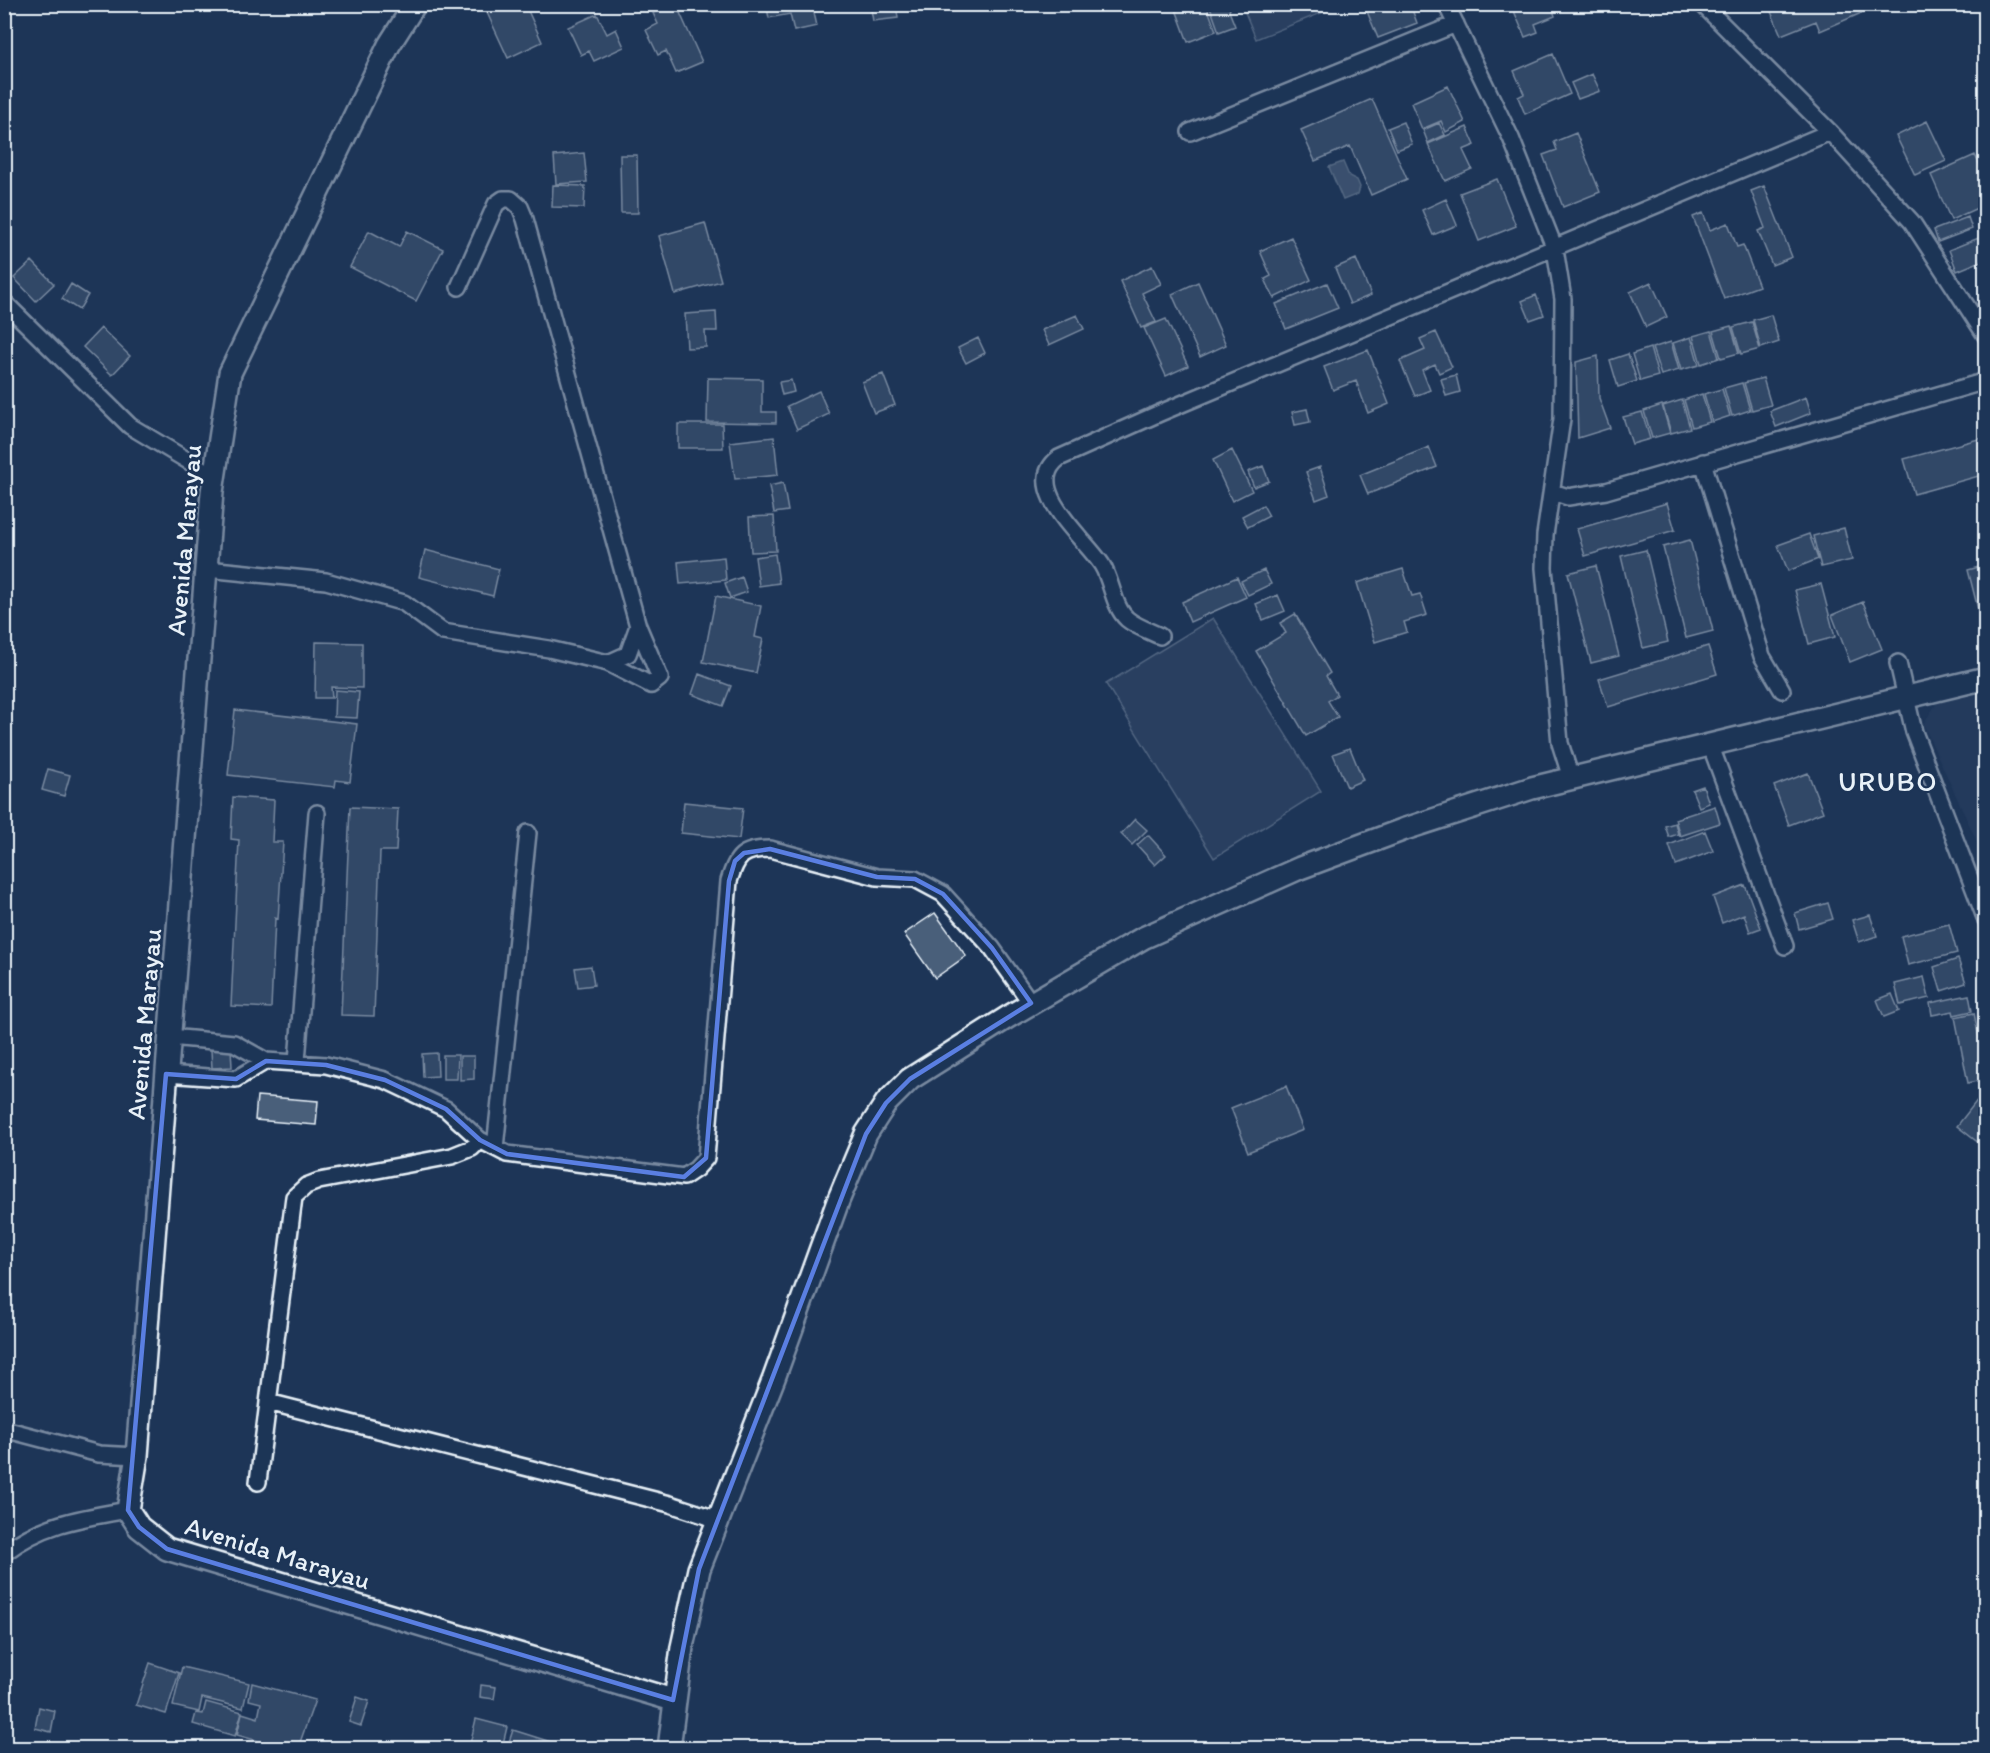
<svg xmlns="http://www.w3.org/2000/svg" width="1990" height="1753" font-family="Itim,sans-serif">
<rect width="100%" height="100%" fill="#1d3557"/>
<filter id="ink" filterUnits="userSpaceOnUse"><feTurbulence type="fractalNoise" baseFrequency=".0167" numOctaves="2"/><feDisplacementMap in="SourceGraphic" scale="12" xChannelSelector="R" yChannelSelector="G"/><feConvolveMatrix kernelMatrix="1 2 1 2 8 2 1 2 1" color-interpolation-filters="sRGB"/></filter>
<g filter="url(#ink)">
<path fill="#2a4162" d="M1985 690H1986L1985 859 1923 724 1937 703Z"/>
<path fill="#374d6c" stroke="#909fb2" stroke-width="1.5" d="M1242 5H1341L1256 39Z
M1213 618 1321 791 1214 858 1106 684Z"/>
<path fill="#5d7089" stroke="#95a4b5" stroke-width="1.5" d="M1343 162 1349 176 1357 180 1360 187 1358 194 1343 200 1329 167Z"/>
<path fill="#495e7a" stroke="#e8f1f8" stroke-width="1.5" d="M483 4H525L542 42 508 58Z
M671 4H676L702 62 676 73 666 51 658 55 646 30 658 24 653 13Z
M766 4H812L817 26 794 31 790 14 769 18Z
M870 4H896L898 18 873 21Z
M1174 4H1206L1216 31 1188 42Z
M1209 4H1232L1229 11 1235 26 1219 32Z
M1364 4H1410L1417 23 1378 38Z
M1530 4H1551L1555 16 1535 24 1538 32 1525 37 1514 11Z
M1776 4H1882L1820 31 1816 21 1781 35 1769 7Z
M597 14 607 34 616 29 624 47 594 61 589 51 581 55 568 27Z
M1553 54 1570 94 1525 114 1518 97 1524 94 1514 71Z
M1592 74 1600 91 1578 99 1571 83Z
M1448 86 1465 122 1446 132 1441 121 1422 129 1411 103Z
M1372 99 1407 179 1371 195 1350 146 1315 161 1301 130Z
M1927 121 1946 161 1915 175 1896 136Z
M1403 122 1412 144 1397 150 1388 128Z
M1439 123 1445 135 1428 143 1423 130Z
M1467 127 1475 145 1463 150 1472 169 1445 181 1428 144Z
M1576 133 1600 192 1563 207 1543 155 1557 150 1554 142Z
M584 153 587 182 556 184 554 156Z
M620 155H637L638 213H621Z
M1975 155 1986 179V204L1951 220 1931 175Z
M1497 179 1516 226 1479 241 1460 193Z
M553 185 585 186 584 208 552 207Z
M1764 186 1792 257 1772 265 1758 231 1765 228 1751 191Z
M1446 199 1457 225 1433 235 1422 210Z
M1703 213 1710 230 1728 223 1737 247 1743 245 1759 286 1724 299 1693 217Z
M1968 217 1972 229 1938 242 1934 230Z
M705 223 721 281 675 294 659 236Z
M369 231 399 247 407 231 443 249 416 301 350 267Z
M1986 235V259L1957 271 1949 250Z
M1291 237 1311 280 1274 298 1265 279 1271 276 1260 251Z
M1356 259 1371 295 1350 304 1335 268Z
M32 261 54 284 36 301 14 278Z
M1152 266 1161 284 1142 293 1156 322 1141 328 1120 281Z
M1198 282 1226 345 1200 357 1172 294Z
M1651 282 1667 317 1646 327 1630 292Z
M1327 283 1338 308 1286 329 1276 304Z
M71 284 88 295 79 310 62 299Z
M1536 295 1544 315 1530 320 1522 301Z
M716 312 717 331H705L706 347 687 348 685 314Z
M1077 315 1084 329 1049 345 1042 330Z
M1771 315 1779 342 1761 348 1753 320Z
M1166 319 1188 366 1166 376 1144 328Z
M1752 322 1760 349 1741 354 1733 327Z
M1731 326 1739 353 1721 358 1713 331Z
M101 328 130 356 112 375 83 347Z
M1711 331 1719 358 1701 364 1693 336Z
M1436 332 1452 367 1439 373 1435 364 1422 370 1430 390 1415 396 1400 361 1425 350 1420 339Z
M1691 337 1699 365 1681 370 1673 343Z
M978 338 985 353 966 363 958 348Z
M1671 342 1679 370 1661 375 1652 348Z
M1650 348 1658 376 1640 381 1632 354Z
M1368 350 1389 404 1368 413 1356 381 1333 390 1324 367Z
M1628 354 1637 381 1618 387 1610 360Z
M1598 356 1599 398 1610 428 1578 438 1576 362Z
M883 374 895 405 874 413 862 382Z
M1456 375 1460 392 1446 396 1441 379Z
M708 378 762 379V412H776V423L707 422Z
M1763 378 1771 405 1752 410 1744 383Z
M791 380 794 392 782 395 779 382Z
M1742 383 1750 410 1732 416 1724 388Z
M1722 389 1730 416 1712 422 1704 394Z
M819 391 829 414 797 429 787 406Z
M1702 394 1710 422 1692 427 1684 400Z
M1806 397 1811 413 1776 427 1770 411Z
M1682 400 1690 428 1671 433 1663 406Z
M1662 405 1670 433 1652 438 1644 411Z
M1307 409 1310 422 1295 425 1292 412Z
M1642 412 1650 439 1632 444 1623 417Z
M678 424H722L723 448H678Z
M774 437 778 475 735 479 730 442Z
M1986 437V474L1914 494 1904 459Z
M1429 447 1437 467 1368 494 1360 475Z
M1232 450 1252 491 1232 501 1213 460Z
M1263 466 1269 481 1254 487 1248 472Z
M1320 467 1329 495 1316 500 1306 472Z
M783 483 788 511 774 513 769 486Z
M1667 503 1675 530 1585 556 1577 529Z
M1263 505 1269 516 1248 527 1242 516Z
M774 516 776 551 751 552 749 517Z
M1844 528 1852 560 1821 567 1813 536Z
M1809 534 1818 559 1788 571 1778 545Z
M1690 540 1713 631 1686 638 1663 547Z
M425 550 499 569 493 596 419 577Z
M1646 550 1668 642 1643 648 1621 556Z
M775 554 779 583 759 586 755 557Z
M724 557 726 580 680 584 678 562Z
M1986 565V611L1979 613 1968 570Z
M1596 566 1619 656 1591 663 1568 573Z
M1403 569 1412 596 1420 594 1427 615 1404 622 1407 632 1375 642 1357 583Z
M1264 570 1271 584 1248 595 1241 581Z
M742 577 747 592 730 598 725 583Z
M1237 577 1246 597 1190 622 1182 602Z
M1821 584 1835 637 1809 644 1795 590Z
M1278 595 1285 611 1263 620 1256 604Z
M716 596 761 606 755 637 763 639 756 673 703 662Z
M1863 602 1882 649 1850 662 1832 615Z
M1295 614 1330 673 1326 676 1337 695 1328 701 1338 717 1306 736 1256 651 1286 633 1280 623Z
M316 642 362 643V688L331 687 332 698H315Z
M1708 646 1717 674 1608 707 1599 679Z
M699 674 731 686 723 706 692 694Z
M335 690 359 692 357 718 334 717Z
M235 710 357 724 350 782 336 780 335 787 228 775Z
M1350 748 1363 780 1347 787 1333 754Z
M48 769 70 775 64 796 42 790Z
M1808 773 1823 812 1789 825 1774 786Z
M1703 786 1709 803 1699 807 1692 790Z
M233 797 274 800 272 842H283L278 919 275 918 271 1008 231 1006 239 840 231 839Z
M684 802 743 808 739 839 681 833Z
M1715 806 1720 823 1680 836 1675 819Z
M350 807 398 809 396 851H380L374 1016 341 1015Z
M1135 819 1147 830 1132 845 1121 834Z
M1675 823 1678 834 1669 837 1665 826Z
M1705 831 1713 851 1676 865 1669 845Z
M1148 835 1166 855 1155 865 1137 845Z
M1745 885 1761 928 1750 932 1744 914 1722 923 1713 897Z
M1828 903 1833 919 1799 929 1795 913Z
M935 913 966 956 935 978 904 934Z
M1870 915 1877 936 1859 942 1852 920Z
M1949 924 1957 953 1908 965 1901 936Z
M1958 959 1966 983 1941 991 1934 967Z
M591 966 594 985 578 987 575 968Z
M1924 977 1929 998 1900 1005 1895 984Z
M1892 994 1899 1011 1884 1017 1877 1000Z
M1969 995 1972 1011 1954 1015 1953 1011 1932 1015 1930 1003Z
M1974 1013 1983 1058 1986 1057V1079L1968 1083 1955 1017Z
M231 1049 232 1067 212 1068 211 1050Z
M437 1053 438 1076 423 1077 422 1054Z
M443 1055H458L457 1079H443Z
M460 1056H474V1079L460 1080Z
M1286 1086 1303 1130 1248 1152 1231 1108Z
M1982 1094 1986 1097 1984 1147 1957 1126Z
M257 1096 318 1101 316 1125 255 1120Z
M4 1146H8L4 1188Z
M150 1663 179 1673 166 1714 136 1705Z
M182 1667 249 1683 243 1708 202 1698 199 1712 173 1706Z
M252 1683 315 1700 298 1748H284L237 1735 242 1713 258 1718 261 1703 249 1700Z
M481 1685 496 1687 494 1699 480 1697Z
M357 1697 369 1701 361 1726 349 1722Z
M206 1702 242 1712 235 1736 193 1724 196 1713 203 1714Z
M39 1707 55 1711 51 1732 35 1728Z
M476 1719 507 1727 502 1748H469Z
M513 1730 570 1748H507Z"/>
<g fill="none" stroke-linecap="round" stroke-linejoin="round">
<g stroke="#e8f1f8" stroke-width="20">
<path id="street" d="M1446 4 1511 138 1555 249 1563 299 1562 419 1545 535 1544 568 1560 743 1571 778
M1702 4 1830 132 1912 222 1986 336
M1190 132 1456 24
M4 302 130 426 215 477
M1703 462 1762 656 1782 690
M1552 492 1568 497 1606 491 1986 381
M207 569 326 581 404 603 443 632 549 649 608 663 651 685 660 678 638 626 525 219 520 207 511 199H503L496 204 459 287
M1160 636C1149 631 1135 626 1127 619 1113 606 1112 581 1102 565 1086 539 1020 488 1059 458L1160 413 1830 132
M608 663 628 654 638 626
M1898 663 1914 732 1986 920
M1710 744 1785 946
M170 1037 234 1043 266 1061 326 1065 385 1080 446 1109 480 1140 507 1154 684 1177 696 1169 706 1158 729 881C737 856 742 849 770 849L877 877 915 879 943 894 992 948 1031 1003
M297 1061 317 813
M166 1074 236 1079 266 1061
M495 1148 528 833
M268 1402 670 1504 719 1520
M4 1429 99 1454 137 1456
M258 1482 294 1197 306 1186 319 1181 452 1156 472 1148 480 1140
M4 1553C43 1523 81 1518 128 1510"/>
</g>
<g stroke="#e8f1f8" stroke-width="26">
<path id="secondary" d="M415 4 389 45 230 373 212 492 137 1456 128 1510 139 1527 167 1549 673 1700
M669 1748 682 1647 699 1569 774 1378 838 1201 866 1134 886 1103 910 1079 1008 1017 1143 938 1300 868 1405 829 1532 788 1986 678"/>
</g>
<use href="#street" stroke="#1d3557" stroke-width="15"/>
<use href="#secondary" stroke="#1d3557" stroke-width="21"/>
</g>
</g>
<path d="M0 0H1990V1753H0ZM770 849 877 877 915 879 943 894 992 948 1031 1003 910 1079 886 1103 866 1134 699 1569 673 1700 167 1549 139 1527 128 1510 166 1074 236 1079 266 1061 326 1065 385 1080 446 1109 480 1140 507 1154 684 1177 706 1158 729 881 735 861 744 853Z" fill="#1d3557" fill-opacity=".55" fill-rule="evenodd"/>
<path fill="none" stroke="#5a7fe2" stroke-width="4.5" stroke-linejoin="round" d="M770 849 877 877 915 879 943 894 992 948 1031 1003 910 1079 886 1103 866 1134 699 1569 673 1700 167 1549 139 1527 128 1510 166 1074 236 1079 266 1061 326 1065 385 1080 446 1109 480 1140 507 1154 684 1177 706 1158 729 881 735 861 744 853Z"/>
<g text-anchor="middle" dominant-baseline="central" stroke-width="4.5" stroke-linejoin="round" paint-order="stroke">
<g font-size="26" fill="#e8f1f8" stroke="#1d3557">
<text transform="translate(184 540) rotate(-85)">Avenida Marayau</text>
<text transform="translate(144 1024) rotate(-85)">Avenida Marayau</text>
<text transform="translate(278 1553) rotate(17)">Avenida Marayau</text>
</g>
<g font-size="28" letter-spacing="1.5" fill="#e8f1f8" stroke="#1d3557">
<text x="1888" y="781">URUBO</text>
</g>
</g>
<rect width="1990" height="1753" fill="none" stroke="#1d3557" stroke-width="24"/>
<rect x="12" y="12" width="1966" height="1729" fill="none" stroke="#e8f1f8" stroke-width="2" filter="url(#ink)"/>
</svg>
